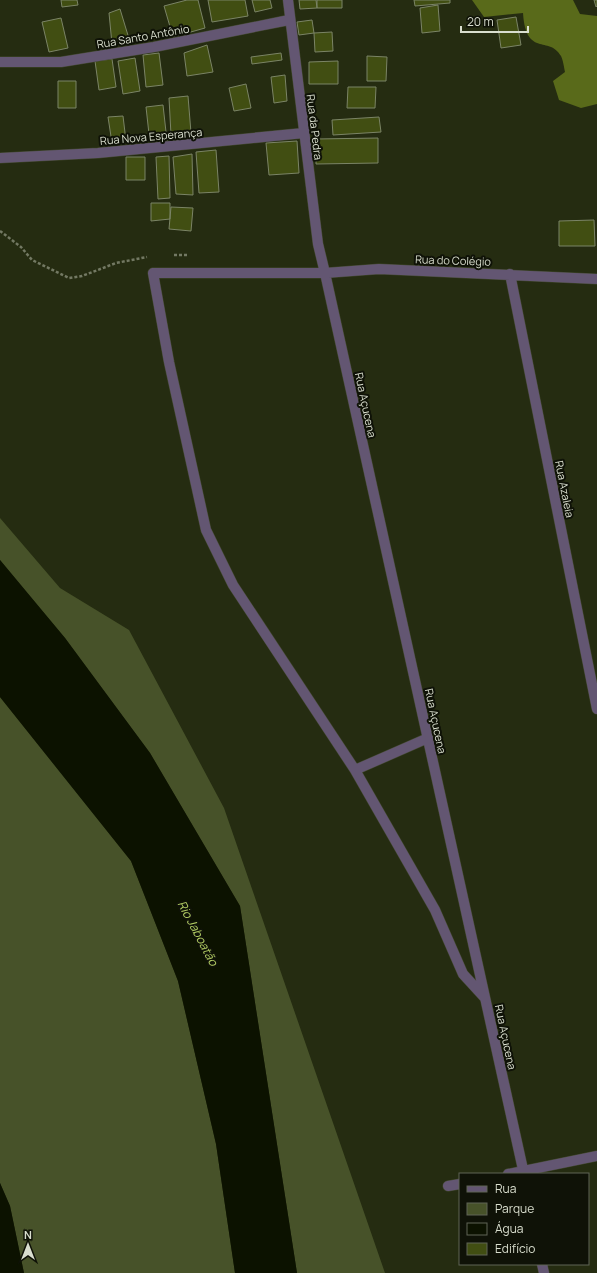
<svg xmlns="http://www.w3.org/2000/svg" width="597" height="1273" font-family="Manrope,sans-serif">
<rect width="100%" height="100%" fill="#252c11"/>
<path fill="#475229" d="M0 518 60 588 129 630 224 808 385 1273H297L240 906 150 753 65 638 0 560Z
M0 697 131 861 178 981 216 1144 235 1273H24L10 1206 0 1183Z"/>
<path fill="#596a1a" d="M472 0H573L580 14 597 16V104L581 108 559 100 553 81 565 72C564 67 563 60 561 56 549 35 526 58 523 13L484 17Z"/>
<path fill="#0c1200" d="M0 560 65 638 150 753 240 906 297 1273H235L216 1144 178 981 131 861 0 697Z
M0 1183 10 1206 24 1273H0Z"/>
<path fill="#414e12" stroke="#7b8466" d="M61 0H77L78 5 62 7Z
M187 0H198L205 28 173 37 164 6Z
M208 0H245L248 16 212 22Z
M252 0H270L272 8 255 12Z
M299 0H316L317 8 300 9Z
M317 0H342V8H317Z
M414 0H450V3L415 6Z
M594 0H597V6L596 7Z
M438 5 440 31 422 33 420 8Z
M120 9 130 42 112 44 109 13Z
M516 17 521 45 501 48 497 20Z
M61 18 68 48 49 52 42 22Z
M312 20 314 33 299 35 297 22Z
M332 32 333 51 315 52 314 33Z
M207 45 213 72 187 76 184 53Z
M159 53 163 85 146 87 143 55Z
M281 53 282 60 252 64 251 57Z
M367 56 387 57 386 81H367Z
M135 58 140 91 123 94 118 61Z
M112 59 116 87 99 90 95 61Z
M338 61V84H309V62Z
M285 75 287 101 274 103 271 77Z
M58 81H76V108H58Z
M246 84 251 108 234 111 229 88Z
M348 87H376L375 108H347Z
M188 96 191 133 171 135 169 98Z
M163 105 167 141 150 143 146 107Z
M123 116 126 141 112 143 108 117Z
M379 117 381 132 333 135 332 120Z
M378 138V163L316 164V139Z
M297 141 299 173 269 175 266 143Z
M216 150 219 192 199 193 196 152Z
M192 154 193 195 176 194 173 157Z
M169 156 170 198 158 199 156 157Z
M126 157H145V180H126Z
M151 203H170V219L151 221Z
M171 207 193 208 191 231 169 229Z
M594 220 595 246H559V221Z"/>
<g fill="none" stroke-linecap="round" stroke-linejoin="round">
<g stroke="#42482f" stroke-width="11">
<path id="minor" d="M288 0 318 244 325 273 379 269 597 279
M0 62H61L154 47 289 20
M0 158 98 153 304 133
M510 274 597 709
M355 770 428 738
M485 998 463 974 435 910 355 770 233 585 206 530 169 362 153 273H325L524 1174
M508 1174 597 1156
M448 1186 460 1184
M542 1264 544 1273"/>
</g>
<path stroke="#737963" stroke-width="2.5" stroke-dasharray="3 2" stroke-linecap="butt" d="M0 231 21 247 32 260 69 278 82 276 116 263 147 257
M174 255H187"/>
<use href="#minor" stroke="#635672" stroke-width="10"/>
</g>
<g text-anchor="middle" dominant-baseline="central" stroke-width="4" stroke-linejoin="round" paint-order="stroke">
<g font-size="11" fill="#d9dece" stroke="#0f1207">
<text transform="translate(143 36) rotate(-10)">Rua Santo Antônio</text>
<text transform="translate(315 127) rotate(83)">Rua da Pedra</text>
<text transform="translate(151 136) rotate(-5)">Rua Nova Esperança</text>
<text transform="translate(453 260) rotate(2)">Rua do Colégio</text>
<text transform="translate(366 405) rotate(78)">Rua Açucena</text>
<text transform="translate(565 489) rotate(79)">Rua Azaleia</text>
<text transform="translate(436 721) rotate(78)">Rua Açucena</text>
<text transform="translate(506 1037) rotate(78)">Rua Açucena</text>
</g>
<g font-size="12" font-style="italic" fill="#b3cd64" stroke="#0f1207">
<text transform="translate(198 933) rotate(62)">Rio Jaboatão</text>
</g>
</g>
<rect x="459" y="1173" width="130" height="92" fill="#0f1207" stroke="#606457"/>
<rect x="467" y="1186" width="20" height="6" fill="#635672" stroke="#606457"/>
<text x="495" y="1193" font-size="12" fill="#d9dece">Rua</text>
<rect x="467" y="1203" width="20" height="12" fill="#475229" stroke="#606457"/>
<text x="495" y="1213" font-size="12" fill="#d9dece">Parque</text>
<rect x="467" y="1223" width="20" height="12" fill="#0c1200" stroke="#606457"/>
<text x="495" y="1233" font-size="12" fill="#d9dece">Água</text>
<rect x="467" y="1243" width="20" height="12" fill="#414e12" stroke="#606457"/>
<text x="495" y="1253" font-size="12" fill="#d9dece">Edifício</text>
<g transform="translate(28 1245)" stroke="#0f1207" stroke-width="3" paint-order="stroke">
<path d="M0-3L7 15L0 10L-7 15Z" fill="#d9dece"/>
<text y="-6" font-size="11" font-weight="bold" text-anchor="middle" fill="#d9dece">N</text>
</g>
<path d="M461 26v6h67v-6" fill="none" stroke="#d9dece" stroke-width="2"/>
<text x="467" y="26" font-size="12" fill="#d9dece" stroke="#0f1207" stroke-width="3" paint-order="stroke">20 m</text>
</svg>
